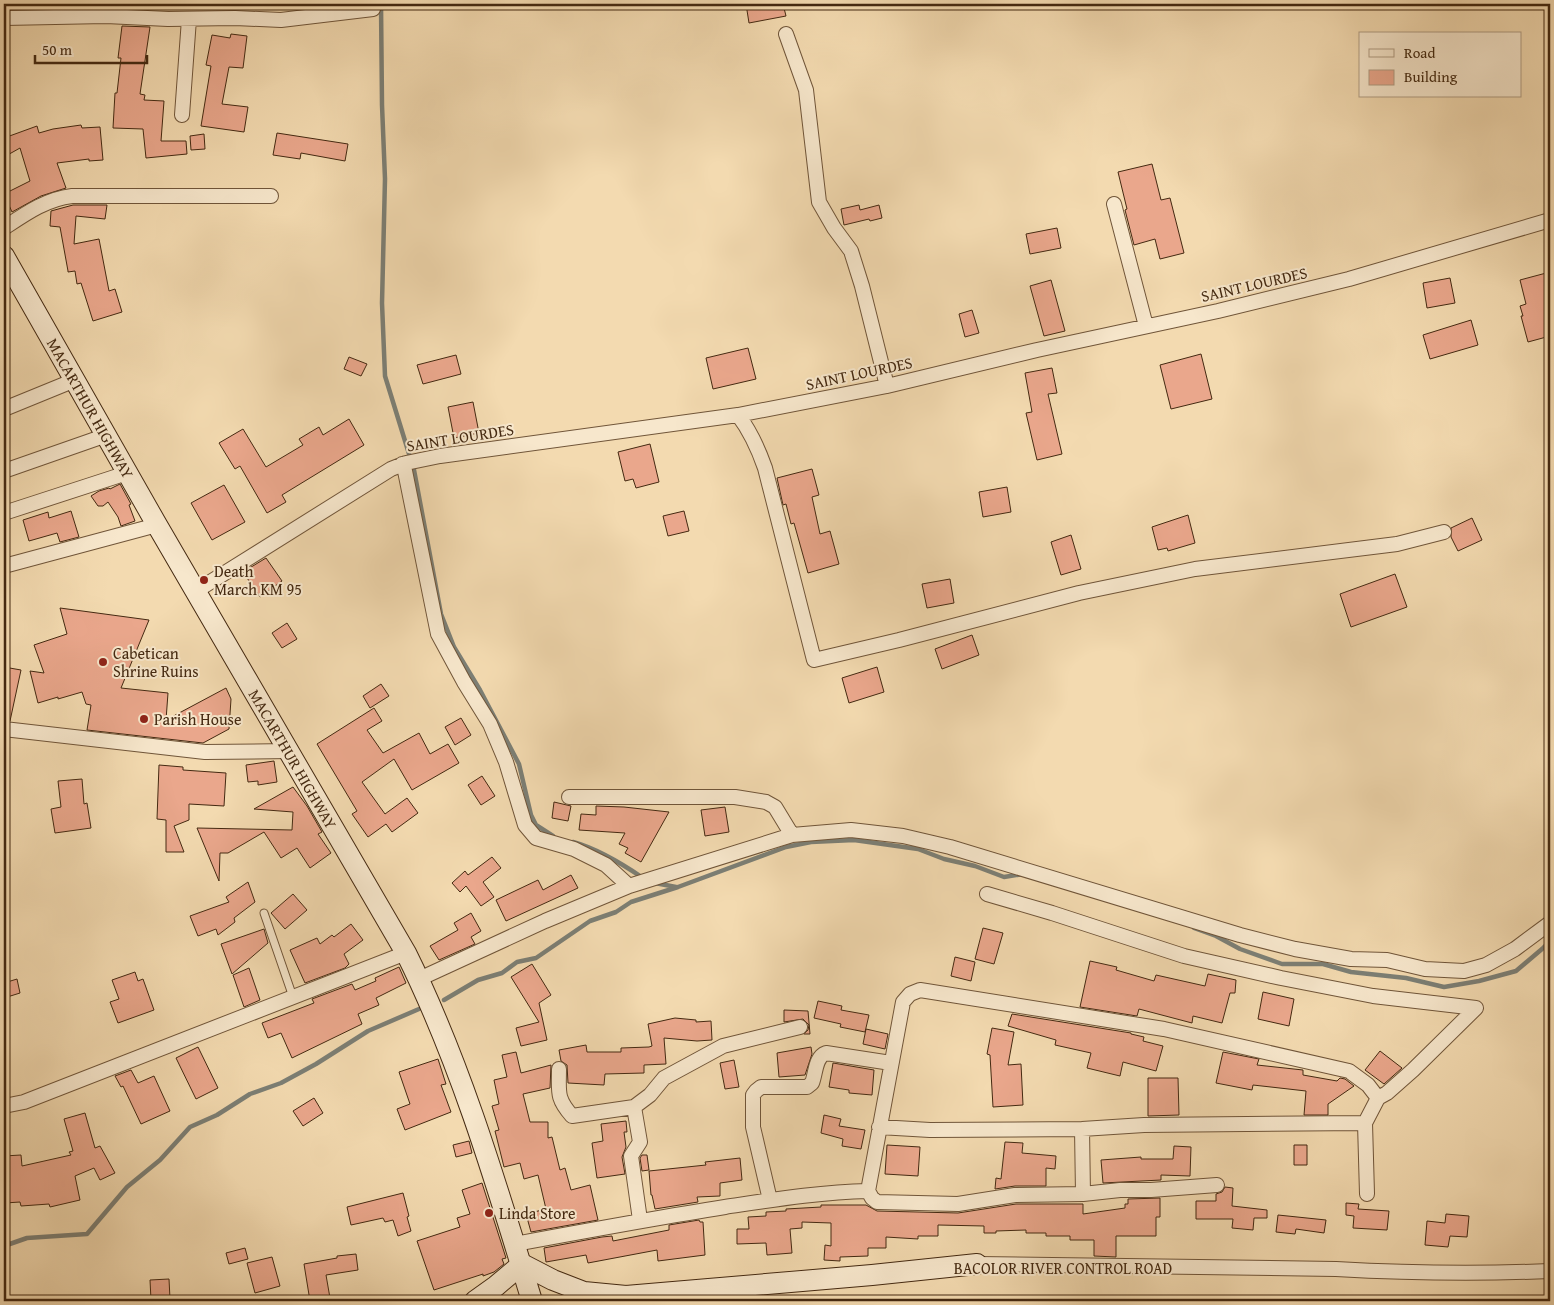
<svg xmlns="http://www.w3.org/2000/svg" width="1554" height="1305" font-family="'Gentium Book Plus',serif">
<rect width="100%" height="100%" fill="#f3dab0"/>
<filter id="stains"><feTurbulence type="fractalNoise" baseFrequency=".004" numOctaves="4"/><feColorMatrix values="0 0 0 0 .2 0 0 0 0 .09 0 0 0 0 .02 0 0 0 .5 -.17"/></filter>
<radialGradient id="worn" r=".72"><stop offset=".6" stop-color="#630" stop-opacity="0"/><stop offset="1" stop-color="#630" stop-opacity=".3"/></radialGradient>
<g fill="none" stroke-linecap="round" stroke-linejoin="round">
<path stroke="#7c7f75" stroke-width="4.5" d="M381 4 382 105 385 179 382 303 385 376 414 470 441 614 454 647 480 690 519 764 531 815 536 825 553 836
M573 842C598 849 621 863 643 878
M655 883 676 887
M1194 928 1216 936 1240 949 1282 964H1323L1351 972 1406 978 1444 987 1479 981 1516 971 1542 949 1550 941
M444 1000 478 980 502 973 517 962 536 958 590 921 616 912 631 902 678 887 786 847 811 842 854 840 918 849 944 859 975 866 1004 877 1023 874
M4 1246 27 1238 87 1234 127 1187 160 1160 190 1127 217 1115 250 1094 281 1083 316 1064 368 1031 419 1009"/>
</g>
<path fill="#eaa78c" stroke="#442911" d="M125 4H153L152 9 124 8Z
M746 4H783L786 16 749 23Z
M122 26 150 27 140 94 145 95 144 100 164 101 161 141H186L187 154 146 158 143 129 113 128 115 93H117L121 58H118Z
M231 34 247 36 243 68 229 67 222 104 248 107 244 132 201 126 211 66 206 65 212 35 230 38Z
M81 125 82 128 100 127 103 160 89 161V159L57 163 66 188 41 196 12 212 4 194 30 181 20 148 4 157V138L37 126 39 133 53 129Z
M277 133 348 144 345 161 301 153 300 159 273 155Z
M204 134 205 149 191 150 190 136Z
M1152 164 1161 200 1170 198 1184 253 1160 259 1155 239 1134 245 1125 210 1127 209 1118 172Z
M73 205H107L105 219 76 216 74 244 99 239 109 291 115 289 122 312 93 321 81 283 77 284 75 271 68 272V271L60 227 50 226 51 211Z
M859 205 860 210 879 205 882 218 870 221 869 219 844 225 841 209Z
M1057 228 1061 248 1030 254 1026 234Z
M1550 272V336L1528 342 1521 316H1523L1520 306 1526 304 1520 280Z
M1450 278 1455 303 1427 308 1423 283Z
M1051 280 1065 331 1044 336 1030 286Z
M972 310 979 333 965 337 959 314Z
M1471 320 1478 345 1430 359 1423 335Z
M748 348 756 379 713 389 706 358Z
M1201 354 1212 399 1171 409 1160 365Z
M456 355 461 374 423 384 417 365Z
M349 357 367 364 361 376 344 369Z
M1052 368 1057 393 1048 394 1062 454 1037 460 1026 413 1032 412 1025 373Z
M473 402 479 433 454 438 448 407Z
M349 419 364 445 282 495 286 502 267 513 240 466 235 469 219 443 243 429 266 467 303 445 299 439 319 427 323 435Z
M650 444 659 482 636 488 633 479 625 481 618 452Z
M812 469 819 495 812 497 820 534 830 531 839 564 808 573 794 523 791 524 786 504 783 505 777 478Z
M120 484 131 504 129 505 135 521 121 526 118 517 108 502 103 506H98L91 496 99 491 109 488 110 489Z
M224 485 245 522 212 540 191 503Z
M1007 487 1011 512 983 517 979 492Z
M71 511 79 537 60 542 57 533 29 541 23 520 48 512 49 518Z
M684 511 689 531 668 536 663 516Z
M1188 515 1195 543 1168 551 1167 548 1158 550 1152 527Z
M1472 518 1482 540 1458 551 1451 537V528Z
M1071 535 1081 569 1061 575 1051 542Z
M266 558 282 581 260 597 243 572Z
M1395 574 1407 607 1351 627 1340 594Z
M950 579 954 603 927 608 922 584Z
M60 608 149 620 121 688 168 693 166 720 226 688 231 699 229 729 203 743 87 730 91 705 86 704 82 692 58 699V697L38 703 30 671 44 673 34 645 67 634Z
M287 623 297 639 282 648 272 633Z
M972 635 979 655 942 669 935 649Z
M4 667 21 670 10 721 4 720Z
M877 667 884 692 849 703 842 678Z
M381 684 389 696 370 708 363 696Z
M374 708 382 721 367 730 383 753 419 733 430 754 448 744 459 763 412 790 394 759 362 782 385 814 407 798 418 813 392 832 386 824 368 837 352 814 357 811 317 744Z
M461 718 471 735 455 745 445 727Z
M274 761 277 782 258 785V781L248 782 246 765Z
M159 765 183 767V770L226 773 224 806 189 804V820L174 826 184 852H166V820L157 819Z
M482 776 495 796 481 805 468 785Z
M82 779 84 804 87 803 91 828 55 833 51 809 61 807 58 781Z
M293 787 307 806 322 832 318 834 331 853 310 868 297 848 281 858 264 832 228 853H220L219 881 197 828 292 830 293 812 254 809Z
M554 802 571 806 568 821 552 818Z
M596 806 624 807 669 812 641 862 625 853 628 848 619 844 625 833 579 830 581 814 596 815Z
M725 807 729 832 705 836 701 810Z
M492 857 501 868 483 882 494 897 481 906 466 886 460 892 452 883 465 871 468 875Z
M571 875 578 888 506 921 496 900 538 880 543 890Z
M248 882 255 902 234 918 235 922 218 935 216 929 198 936 190 916 229 902 226 897Z
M293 894 307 910 285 929 271 913Z
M471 913 481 931 471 937 475 944 439 960 430 946 458 930 454 923Z
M351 924 363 940 344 954 349 964 345 968 305 983 290 950 317 938 320 944 332 935 334 937Z
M983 928 1003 933 994 964 975 959Z
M264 929 268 943 232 974 221 944Z
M955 957 975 962 971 981 951 976Z
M1090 961 1117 967 1116 970 1154 981 1156 975 1205 986 1208 974 1236 980 1235 993H1230L1222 1023 1193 1016 1192 1023 1139 1009 1137 1016 1080 1007Z
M532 964 551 995 539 1003 547 1040 521 1046 516 1028 539 1022 511 977Z
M399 967 406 983 376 998 379 1005 358 1014 362 1024 292 1058 281 1033 268 1038 262 1023 314 1003 312 999 352 984 355 990 376 981 375 978Z
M249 968 260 1000 244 1007 233 975Z
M135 972 138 981 143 979 154 1010 118 1023 110 1002 119 999 112 980Z
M17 979 20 993 4 998V983Z
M1263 992 1294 999 1289 1026 1258 1019Z
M818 1001 842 1006 841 1010 869 1015 865 1032 840 1027 841 1024 814 1018Z
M784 1010 808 1011 810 1034H804L808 1030 809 1025 803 1019 784 1022Z
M1012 1014 1131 1033V1034L1144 1037 1143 1041 1163 1046 1156 1071 1123 1062 1120 1076 1087 1068 1091 1053 1055 1045 1056 1040 1008 1026Z
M675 1018 696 1020V1022L711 1021 712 1040 697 1041 664 1038 666 1064 644 1065V1073L605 1074 604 1085 568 1083 567 1065 561 1061 559 1050 586 1045 587 1052H621V1048L649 1047 652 1046 648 1024Z
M992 1028 1014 1032 1008 1065 1021 1064 1023 1105 993 1107 990 1055 987 1054Z
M866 1029 888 1034 885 1049 863 1044Z
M198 1047 218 1088 196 1099 176 1058Z
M811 1047 812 1054 805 1075 779 1077 777 1053Z
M1380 1051 1402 1068 1384 1084 1365 1070Z
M516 1052 521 1073 551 1065 550 1088 523 1094 530 1122H548V1138L552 1137 560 1170 565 1168 571 1190 590 1185 598 1220 531 1232 526 1214 546 1209 538 1175 524 1179 520 1163 504 1167 495 1131 499 1130 492 1106 499 1104 494 1080 507 1077 502 1055Z
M1223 1052 1259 1059 1257 1065 1303 1070V1075L1337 1081 1340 1078 1345 1079 1354 1086 1328 1104V1115H1304L1306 1091 1253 1085 1252 1090 1216 1083Z
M438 1059 446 1084 441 1085 451 1112 405 1130 397 1109 410 1104 399 1072Z
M734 1060 739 1087 725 1089 720 1063Z
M833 1063 874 1070 872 1095 849 1093V1090L829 1087Z
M131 1070 138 1083 154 1076 170 1111 141 1124 123 1086 121 1087 115 1076Z
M1148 1078H1178L1179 1115 1148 1116Z
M314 1098 323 1113 303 1126 293 1111Z
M85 1113 95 1148 100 1146 115 1173 100 1180 94 1168 75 1176 80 1200 50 1207 49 1204 21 1206 20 1202 5 1203 4 1156 21 1155 22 1166 71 1155 69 1152 73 1151 64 1119Z
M824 1115 841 1119 839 1126 865 1130 861 1149 842 1146 843 1139 821 1133Z
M626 1121 627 1132H624L626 1147 622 1157 625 1174 597 1178 592 1143 603 1141 601 1124Z
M469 1141 472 1153 456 1157 453 1145Z
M1005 1142 1023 1143 1022 1153 1056 1156 1055 1169 1046 1168V1186H1015L995 1189 996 1178 1001 1179Z
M887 1145 920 1147 918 1176 885 1174Z
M1294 1145H1307V1165H1294Z
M1174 1146 1191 1147 1190 1176 1161 1175V1180L1103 1183 1101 1160 1141 1157V1159H1173Z
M642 1155H647L649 1170 642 1171 640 1158Z
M740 1158 742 1180 720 1183V1196L697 1197 698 1202 655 1209 652 1195H651L649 1171 706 1165 705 1162Z
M482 1183 506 1258 502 1259 504 1264 494 1272 483 1276V1274L434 1290 417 1241 460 1227 457 1218 470 1214 462 1190Z
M1225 1187 1233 1188 1232 1206 1267 1210V1218H1254L1253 1230 1232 1228 1233 1219H1196V1201H1216V1194L1222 1192Z
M403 1193 409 1216 407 1217 411 1231 398 1236 393 1220 385 1222 383 1218 351 1225 347 1207Z
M1160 1198V1217H1156V1236H1116V1257L1094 1256V1240H1070V1236H1046V1233H1026V1230L996 1231V1233H984V1226L938 1225V1236H918V1239L886 1237V1248H868V1256L840 1257V1261L824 1260 825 1245 831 1246V1223L802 1222V1228L790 1229 792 1253 767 1255 766 1243 737 1244V1229H749L748 1217 766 1216V1212L786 1211V1209L821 1207V1205H866L877 1211 958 1213 1016 1204H1083V1214L1125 1208V1204H1128V1199Z
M1346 1203 1359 1204 1358 1209 1389 1211 1387 1230 1353 1228 1354 1216 1346 1215Z
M1446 1214 1469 1216 1467 1237 1450 1236 1448 1247 1425 1245 1427 1221 1445 1223Z
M1278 1215 1326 1220 1324 1233 1296 1229 1295 1234 1276 1232Z
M699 1220 700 1222H703L705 1255 658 1261 657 1250 588 1263 586 1255 546 1262 544 1248 602 1237 612 1236 613 1241 669 1230V1225Z
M245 1248 248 1259 229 1264 226 1253Z
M356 1254 358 1270 326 1275 330 1298 310 1301 304 1264 337 1258V1256Z
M272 1257 280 1286 255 1293 247 1263Z
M169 1279 170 1299 151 1300 150 1280Z"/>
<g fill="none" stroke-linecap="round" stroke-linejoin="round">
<g stroke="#705539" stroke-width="9">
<path id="lane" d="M264 913 293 997"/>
</g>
<g stroke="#705539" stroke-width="16">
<path id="street" d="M4 18 106 16 168 19 235 18 281 20 373 9
M786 34 806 90 819 202 834 228 851 251 862 286 887 386
M182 115 189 19
M1114 204 1146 326
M4 228C25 214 46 199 72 196H271
M4 409 75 380
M738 415C751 432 758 448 765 468L814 660 899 640 1079 593 1195 569 1397 544 1444 532
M402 464 405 471 438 634 464 682 490 724 506 762 525 825 536 838 574 849 606 865 629 886
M4 471 107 435
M4 513 127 473
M4 566 157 525
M196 591 391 469 406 463 440 456 738 415 887 386 1037 350 1218 311 1349 279 1550 220
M4 729 205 752 290 751
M792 835 851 830 903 836 950 847 1240 935 1295 949 1351 959 1387 960 1425 969 1464 971 1486 965 1515 949 1550 923
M987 894 1052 913 1184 956 1281 978 1373 996 1476 1008
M419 979 545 921 629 886 792 835 775 807 766 802 735 797H569
M559 1069C559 1092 556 1098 572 1116L634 1107
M4 1106 24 1102 406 953
M879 1127 930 1130 1082 1129 1144 1125 1365 1123
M1082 1129 1083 1194
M1217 1185 1151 1190H1120L1083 1194 1015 1195 958 1204 877 1202 872 1198 868 1191 903 1002 910 994 920 990 1164 1029 1349 1071 1368 1085 1378 1098
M1367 1194 1365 1123 1378 1098 1387 1093 1413 1070 1476 1008
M770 1200 753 1127V1095L756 1091 761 1087H807L812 1083C816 1073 815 1057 826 1053L891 1063
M640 1220 631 1156 640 1142 634 1107 650 1095 664 1078 723 1046 800 1027
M515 1244C585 1231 655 1218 725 1207 772 1200 820 1192 868 1191
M977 1264 1336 1269C1407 1273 1479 1274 1550 1271"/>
</g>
<g stroke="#442911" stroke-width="22">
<g id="secondary">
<path id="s1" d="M4 256 157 525 406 953C461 1064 496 1183 532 1301"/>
<path d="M475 1301 496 1286 522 1264 553 1280 584 1292 626 1296 872 1275 977 1264"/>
</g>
</g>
<use href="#lane" stroke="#f7e7cc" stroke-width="7"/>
<use href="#street" stroke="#f7e7cc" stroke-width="14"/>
<use href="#secondary" stroke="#f7e7cc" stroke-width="20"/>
</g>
<g fill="#8f2418" stroke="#f7e7cc" stroke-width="2">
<circle cx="204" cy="580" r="5"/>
<circle cx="103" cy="662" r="5"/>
<circle cx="144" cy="719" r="5"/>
<circle cx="489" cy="1213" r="5"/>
</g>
<g text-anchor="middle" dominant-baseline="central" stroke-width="4" stroke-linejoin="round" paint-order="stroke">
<g font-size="16" fill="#442911" stroke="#f7e7cc">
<text transform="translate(1254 284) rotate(-13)">SAINT LOURDES</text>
<text transform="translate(859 373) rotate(-12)">SAINT LOURDES</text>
<text stroke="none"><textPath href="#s1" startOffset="175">MACARTHUR HIGHWAY</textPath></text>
<text transform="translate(460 437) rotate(-9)">SAINT LOURDES</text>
<text stroke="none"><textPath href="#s1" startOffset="580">MACARTHUR HIGHWAY</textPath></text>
<text x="1063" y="1268">BACOLOR RIVER CONTROL ROAD</text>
</g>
<g font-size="16" fill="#442911" stroke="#f7e7cc" text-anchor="start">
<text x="214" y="571">Death<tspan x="214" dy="18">March KM 95</tspan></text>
<text x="113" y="653">Cabetican<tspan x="113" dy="18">Shrine Ruins</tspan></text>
<text x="154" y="719">Parish House</text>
<text x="499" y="1213">Linda Store</text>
</g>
</g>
<rect width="1554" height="1305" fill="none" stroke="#f3dab0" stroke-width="20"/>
<rect x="5" y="5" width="1544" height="1295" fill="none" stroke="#442911" stroke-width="2.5"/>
<rect x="10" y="10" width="1534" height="1285" fill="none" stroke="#442911"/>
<rect x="1359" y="32" width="162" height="65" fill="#f7e7cc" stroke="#af9b81"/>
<rect x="1369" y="49" width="25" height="8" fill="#f7e7cc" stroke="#af9b81"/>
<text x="1404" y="58" font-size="15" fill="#442911">Road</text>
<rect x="1369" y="70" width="25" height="15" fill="#eaa78c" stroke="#af9b81"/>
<text x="1404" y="82" font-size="15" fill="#442911">Building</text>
<path d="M35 55v8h112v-8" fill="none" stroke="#442911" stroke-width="2.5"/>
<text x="42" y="55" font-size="15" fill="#442911" stroke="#f7e7cc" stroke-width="4" paint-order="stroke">50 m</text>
<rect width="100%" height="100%" filter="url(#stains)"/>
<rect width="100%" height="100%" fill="url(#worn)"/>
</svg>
